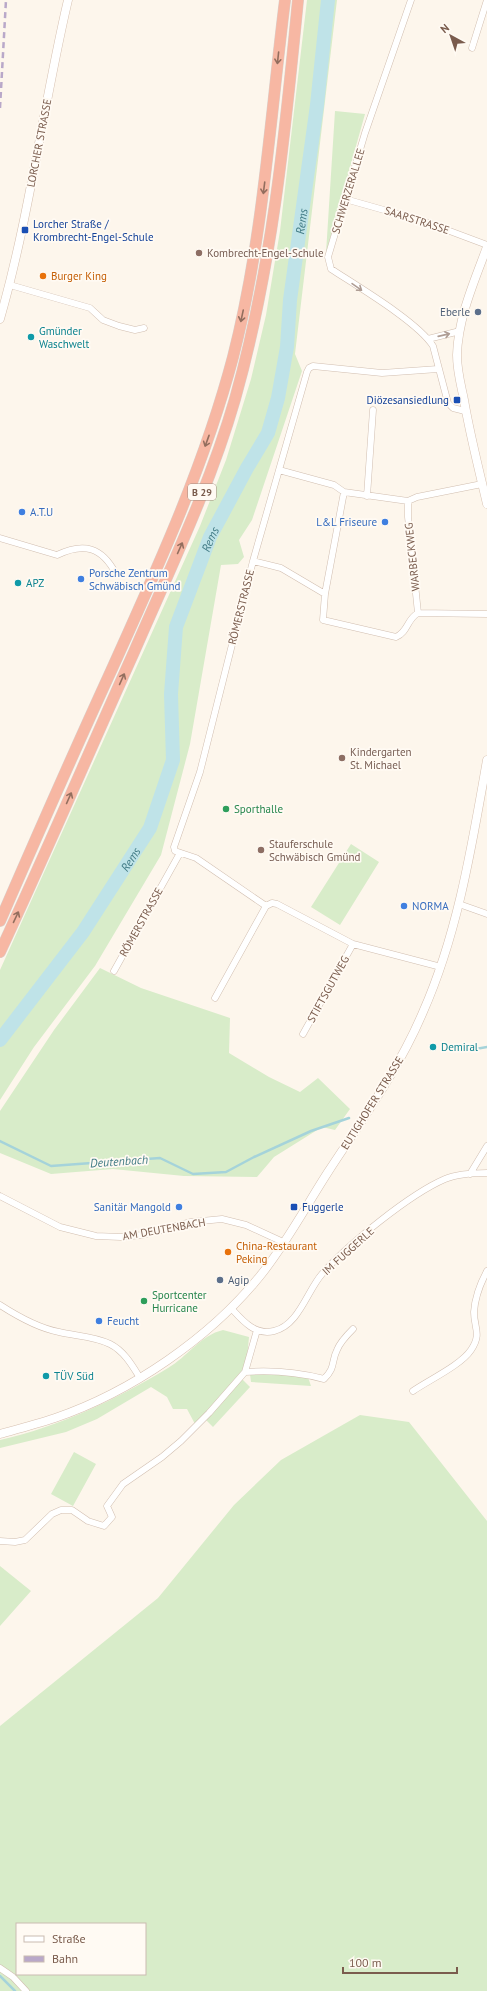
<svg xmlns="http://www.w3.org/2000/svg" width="487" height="1991" font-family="'PT Sans',sans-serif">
<rect width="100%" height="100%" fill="#fdf6ec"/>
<path fill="#d8ecc9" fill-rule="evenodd" d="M307 0H337L295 354 302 371 252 520 239 540 244 557 238 564 221 565 190 744 161 855 95 966 34 1047 0 1100V970L200 526 226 460 251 379 266 315 280 231Z
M335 111 365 114 326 253Z
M351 844 379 862 340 925 311 907Z
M100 968 141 988 230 1018 229 1053 269 1077 300 1092 318 1078 350 1109 335 1130 322 1127 274 1157 257 1177 184 1176 113 1169 51 1174 0 1153V1111L54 1030Z
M223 1330 249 1337 247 1359 241 1373 195 1424 187 1409H173L167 1397 151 1387 97 1419 66 1432 0 1448V1440C61 1426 115 1400 168 1368 187 1357 201 1335 223 1330Z
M271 1373 308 1377 311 1386 251 1382 250 1374Z
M242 1379 250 1387 213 1427 205 1419Z
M360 1415 409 1422 487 1521V1991H0V1726L158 1598 234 1505 281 1460ZM17 1924H145V1974H17Z
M74 1452 96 1464 73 1506 51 1494Z
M0 1566 31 1591 0 1626Z"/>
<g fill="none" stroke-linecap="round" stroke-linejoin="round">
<path stroke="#a5d3da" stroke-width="2.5" d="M470 1050 487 1047
M0 1141 51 1166 160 1158 193 1174 226 1172 254 1157 311 1131 349 1118
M0 1976 15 1991"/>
<path stroke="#bfe3e8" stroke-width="14" id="s1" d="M0 1040 83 932 150 828 173 760 171 694 176 627 210 537 247 468 268 433 278 398 287 347 290 300 317 105 328 0"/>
<g stroke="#d1beb0" stroke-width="7">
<path id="street" d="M411 0 365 133 328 257 331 269C357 286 418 322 433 346L448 403 453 408 465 411
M472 48 487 0
M345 199 423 221 487 245
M10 285 90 308 103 320 119 326 135 330 144 328
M428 339 460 331
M279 470 334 485 344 492 408 501 417 497 482 484
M367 496 373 410
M408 501V517L418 613
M0 538 57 555C84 542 102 547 116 574
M253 561 281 568 325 594 323 620 396 637C408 632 407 619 418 613L487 614
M325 594 344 492
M459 904 487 914
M266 906 272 903 277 904 353 944 441 967
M114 971 180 853
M215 998 266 906 196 858 175 851 174 847 200 772 253 561 307 372 309 368 313 366 382 373 438 369
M303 1034 353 944
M470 1174 487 1146
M0 1196 60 1227 96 1236 121 1237 142 1235 191 1222 222 1219 246 1225 283 1242
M0 1305C17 1316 38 1328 59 1332 75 1336 94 1336 110 1344 124 1351 132 1365 140 1378
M231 1308C242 1320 255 1336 274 1331 299 1325 307 1291 322 1274 347 1245 410 1194 445 1179 457 1174 474 1173 487 1173
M245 1372C272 1370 297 1372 324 1379 336 1367 331 1362 337 1350 340 1342 347 1335 353 1329
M413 1391C429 1380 461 1365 471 1350 482 1334 474 1328 474 1312 475 1297 480 1284 487 1271
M0 1541 15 1542 25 1540 52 1514 61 1510H72L88 1521 104 1526 112 1517 107 1506 123 1484 162 1457 181 1441 209 1413 245 1372 257 1330
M0 1968 13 1977 26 1991"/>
</g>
<g stroke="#d6c0b0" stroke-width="9">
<path id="secondary" d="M487 247C474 282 458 318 457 355 457 371 461 385 464 400 470 435 479 470 487 504
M0 319C30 214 43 106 68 0
M0 1434C18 1429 37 1424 55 1418 131 1392 210 1338 260 1276 286 1244 306 1206 328 1172 362 1120 399 1069 423 1012 458 933 472 845 487 760"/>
</g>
<g stroke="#dad1cd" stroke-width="12">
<path id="highway" d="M0 921C36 838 73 754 111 671 157 569 204 467 233 357 263 240 270 120 285 0
M0 952C46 853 89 752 134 652 170 569 210 486 235 399 272 268 285 135 298 0"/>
</g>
<use href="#street" stroke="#fff" stroke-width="6"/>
<use href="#secondary" stroke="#fff" stroke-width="8"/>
<use href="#highway" stroke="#f7b7a3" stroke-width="11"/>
<path stroke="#b9a8c9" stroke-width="2.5" stroke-dasharray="6 4" stroke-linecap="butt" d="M0 108 6 0"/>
</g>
<defs><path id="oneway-shaft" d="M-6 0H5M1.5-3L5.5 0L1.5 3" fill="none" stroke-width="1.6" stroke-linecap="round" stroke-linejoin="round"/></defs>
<g stroke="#936e5e">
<use href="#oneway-shaft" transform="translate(278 58) rotate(96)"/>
<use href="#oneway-shaft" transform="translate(264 188) rotate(97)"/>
<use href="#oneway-shaft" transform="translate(242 316) rotate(102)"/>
<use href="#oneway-shaft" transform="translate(207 441) rotate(110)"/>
<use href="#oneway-shaft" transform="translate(180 548) rotate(-66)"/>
<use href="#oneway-shaft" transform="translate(122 679) rotate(-66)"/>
<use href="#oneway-shaft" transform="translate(69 798) rotate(-66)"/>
<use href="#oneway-shaft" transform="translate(16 917) rotate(-65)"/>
</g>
<g stroke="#af9d94">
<use href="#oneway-shaft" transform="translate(357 287) rotate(35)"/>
<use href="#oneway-shaft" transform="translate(444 335) rotate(-13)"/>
</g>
<g fill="#1a4fb4" stroke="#fffaf3" stroke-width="1.5">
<rect x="21" y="226" width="8" height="8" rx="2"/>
<rect x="453" y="396" width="8" height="8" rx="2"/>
<rect x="290" y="1203" width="8" height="8" rx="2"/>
</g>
<g fill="#8d6e63" stroke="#fffaf3" stroke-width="1.5">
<circle cx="199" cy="253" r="4"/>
<circle cx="342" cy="758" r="4"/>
<circle cx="261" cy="850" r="4"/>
</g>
<g fill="#e8710a" stroke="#fffaf3" stroke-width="1.5">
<circle cx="43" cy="276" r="4"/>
<circle cx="228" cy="1252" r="4"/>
</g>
<g fill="#5c6f8a" stroke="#fffaf3" stroke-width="1.5">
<circle cx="478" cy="312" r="4"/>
<circle cx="220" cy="1280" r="4"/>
</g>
<g fill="#0f9aa8" stroke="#fffaf3" stroke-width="1.5">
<circle cx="31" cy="337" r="4"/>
<circle cx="18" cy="583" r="4"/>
<circle cx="433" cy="1047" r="4"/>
<circle cx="46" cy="1376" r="4"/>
</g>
<g fill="#3f7fe0" stroke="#fffaf3" stroke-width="1.5">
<circle cx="22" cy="512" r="4"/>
<circle cx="385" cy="522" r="4"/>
<circle cx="81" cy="579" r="4"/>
<circle cx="404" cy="906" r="4"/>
<circle cx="179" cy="1207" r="4"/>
<circle cx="99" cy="1321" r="4"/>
</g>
<g fill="#2e9e5b" stroke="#fffaf3" stroke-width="1.5">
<circle cx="226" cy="809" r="4"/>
<circle cx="144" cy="1301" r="4"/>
</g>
<g text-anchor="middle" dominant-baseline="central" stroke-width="3.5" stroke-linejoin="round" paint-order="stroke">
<rect fill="#fffaf3" stroke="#a28b7f" stroke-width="1" x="188" y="484" width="28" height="16" rx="3"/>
<g font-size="10" font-weight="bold" fill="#7a5c4d">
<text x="202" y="492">B 29</text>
</g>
<g font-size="11" fill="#7a5c4d" stroke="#fffaf3">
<text transform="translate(39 143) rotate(-79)">LORCHER STRASSE</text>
<text transform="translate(348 191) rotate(-73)">SCHWERZERALLEE</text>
<text transform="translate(417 220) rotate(18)">SAARSTRASSE</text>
<text transform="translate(412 557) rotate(-96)">WARBECKWEG</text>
<text transform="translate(241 607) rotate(-76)">RÖMERSTRASSE</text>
<text transform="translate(141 922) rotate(-61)">RÖMERSTRASSE</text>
<text transform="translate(328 989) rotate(-61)">STIFTSGUTWEG</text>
<text transform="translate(372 1103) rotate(-58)">EUTIGHOFER STRASSE</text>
<text transform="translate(164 1229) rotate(-10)">AM DEUTENBACH</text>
<text transform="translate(348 1251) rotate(-42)">IM FUGGERLE</text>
</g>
<g font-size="11" fill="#164399" stroke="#fffaf3" text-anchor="start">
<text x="33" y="224">Lorcher Straße /<tspan x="33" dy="13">Krombrecht-Engel-Schule</tspan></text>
<text x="449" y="400" text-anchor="end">Diözesansiedlung</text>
<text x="302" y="1207">Fuggerle</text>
</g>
<g font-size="11" fill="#785e54" stroke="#fffaf3" text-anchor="start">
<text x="207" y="253">Kombrecht-Engel-Schule</text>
<text x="350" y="752">Kindergarten<tspan x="350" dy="13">St. Michael</tspan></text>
<text x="269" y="844">Stauferschule<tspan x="269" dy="13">Schwäbisch Gmünd</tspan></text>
</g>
<g font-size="11" fill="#c56008" stroke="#fffaf3" text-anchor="start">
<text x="51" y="276">Burger King</text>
<text x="236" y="1246">China-Restaurant<tspan x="236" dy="13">Peking</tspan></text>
</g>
<g font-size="11" fill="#4e5e75" stroke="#fffaf3" text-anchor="end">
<text x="470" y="312">Eberle</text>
<text x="228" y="1280" text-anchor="start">Agip</text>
</g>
<g font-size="11" fill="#0d838f" stroke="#fffaf3" text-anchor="start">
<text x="39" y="331">Gmünder<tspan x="39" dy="13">Waschwelt</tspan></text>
<text x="26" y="583">APZ</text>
<text x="441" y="1047">Demiral</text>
<text x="54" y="1376">TÜV Süd</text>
</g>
<g font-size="11" fill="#366cbe" stroke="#fffaf3" text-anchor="start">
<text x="30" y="512">A.T.U</text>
<text x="377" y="522" text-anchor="end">L&amp;L Friseure</text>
<text x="89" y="573">Porsche Zentrum<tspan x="89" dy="13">Schwäbisch Gmünd</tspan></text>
<text x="412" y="906">NORMA</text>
<text x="171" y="1207" text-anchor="end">Sanitär Mangold</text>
<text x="107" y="1321">Feucht</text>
</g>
<g font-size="11" fill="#27864d" stroke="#fffaf3" text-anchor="start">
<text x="234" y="809">Sporthalle</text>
<text x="152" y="1295">Sportcenter<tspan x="152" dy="13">Hurricane</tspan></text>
</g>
<g font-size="12" font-style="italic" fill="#437c86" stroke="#fffaf3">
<text stroke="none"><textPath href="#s1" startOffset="895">Rems</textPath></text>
<text stroke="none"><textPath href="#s1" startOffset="559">Rems</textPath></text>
<text stroke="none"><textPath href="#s1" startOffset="223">Rems</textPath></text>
<text transform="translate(119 1161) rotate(-4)">Deutenbach</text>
</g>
</g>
<rect x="16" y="1923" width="130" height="52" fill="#fffaf3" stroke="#cabbb1"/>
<rect x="24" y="1936" width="20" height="6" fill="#ffffff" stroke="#cabbb1"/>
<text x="52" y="1943" font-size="12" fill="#7a5c4d">Straße</text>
<rect x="24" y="1956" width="20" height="6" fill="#b9a8c9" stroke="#cabbb1"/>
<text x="52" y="1963" font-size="12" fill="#7a5c4d">Bahn</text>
<g transform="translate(451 36) rotate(320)" stroke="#fffaf3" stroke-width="3" paint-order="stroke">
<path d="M0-3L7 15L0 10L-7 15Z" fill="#7a5c4d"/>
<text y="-6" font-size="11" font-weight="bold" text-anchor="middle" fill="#7a5c4d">N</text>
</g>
<path d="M343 1967v6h114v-6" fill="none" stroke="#7a5c4d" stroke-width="2"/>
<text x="349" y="1967" font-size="12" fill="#7a5c4d" stroke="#fffaf3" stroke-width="3" paint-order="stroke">100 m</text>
</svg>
